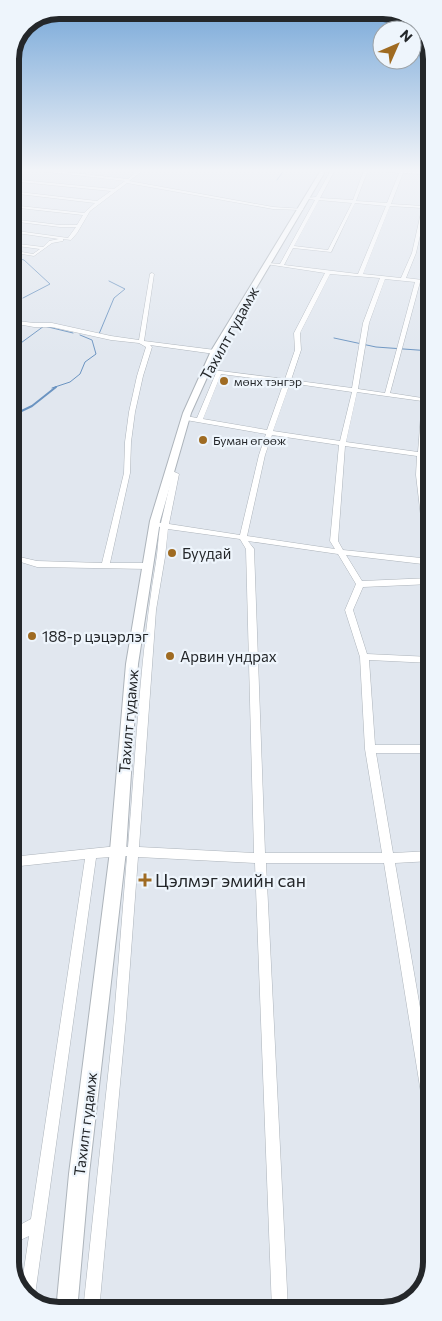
<svg xmlns="http://www.w3.org/2000/svg" width="442" height="1321" font-family="Commissioner,sans-serif">
<rect width="100%" height="100%" fill="#e1e7ef"/>
<g fill="none" stroke-linecap="round" stroke-linejoin="round">
<path stroke="#6b94c1" stroke-width="1" d="M277 180 284 170
M10 256 24 260 50 284 23 298
M12 304 21 300
M99 334 114 298 125 289 109 281
M334 338 376 347 431 351
M10 351 44 326 73 333
M52 388 70 382 80 374 85 362 96 354 92 340 80 335"/>
<path stroke="#6b94c1" stroke-width="2" d="M11 416 32 406 56 387"/>
<g stroke="#adb4bb" stroke-width="1">
<path id="minor" d="M31 170H47L128 179 139 170H144L129 181 273 207 304 209 302 210 273 209 127 183 90 211 77 233 71 240 63 239V241L52 243 34 256 10 252V250L33 254 40 249 10 245V243L43 247 49 241 59 239 10 232V230L68 238 76 227H60L10 221V219L60 225H77L83 215 10 207V205L84 213 95 203 10 193V191L97 201 111 191 10 181V179L114 189 125 181Z
M331 170H335L320 198 353 200 364 170H368L356 201 387 203 399 173 374 170H404L431 173V175L403 173 391 204 423 206 431 177V188L427 206 431 207V209H426L416 253 406 278 431 281V283L420 282 390 393 422 398C422 390 425 378 431 373V384L428 391H431V395L428 394 424 453 431 455V459L424 457 422 475 430 526 426 528 422 526 416 475 417 456 345 446 338 541 343 550 431 559V565L346 555 362 581 431 578V584L363 587 353 610 367 654 431 657V663L369 660 375 745H431V753H376L393 853 431 851V861L395 863 432 1077V1125L427 1123 425 1118 384 863H266L288 1310H272L255 863 138 857 126 1019 99 1311H83L114 1019 127 856 96 858 34 1302 27 1299 21 1289 29 1236 12 1244V1229L31 1219 85 859 11 867V857L118 846 128 847C136 752 140 655 156 562 158 550 158 539 160 527L155 525 156 523H161L172 475 167 472 170 470 179 474 169 524 240 535 259 455 266 434 186 420 183 418 186 416 197 418 216 373 205 371V369L285 379 295 350 294 333 325 273 266 264 268 263 280 264 315 200 306 198 316 197ZM319 200 352 203 328 250 294 246ZM355 203 386 206 358 274 284 265 293 248 331 252ZM390 206 422 208 412 253 401 278 363 274ZM330 274 380 278 363 323 352 388 291 380 301 350 300 333ZM385 279 415 282 385 393 358 389 369 323ZM221 374 284 382 267 430 203 419ZM290 383 352 392 340 441 273 431ZM357 392 422 401 418 452 346 442ZM272 435 339 445 330 541 335 549 247 536 265 455ZM168 529 240 539 246 549 254 853 139 847 156 610 165 557ZM248 541 338 554 356 584 345 610 360 657 365 749 382 853H265L254 549Z
M152 273 154 274 144 341 215 350 218 352 215 354 150 345 152 347 143 376 135 412 131 442 130 473 110 563H148L152 566 148 569 37 567 11 559V555L37 561 102 563 124 473 125 442 129 412 137 376 146 347 139 343 111 340 52 327H34L23 325 10 333V329L18 324 10 323V320L34 323H52L111 336 139 340 150 274Z"/>
</g>
<g stroke="#adb4bb" stroke-width="2">
<path id="secondary" d="M321 170H326L219 351 191 413 160 521 138 664 126 851 89 1174 77 1311H56L69 1174 110 851 126 664 150 521 183 413 211 351Z"/>
</g>
<use href="#minor" fill="#fff" fill-rule="evenodd"/>
<use href="#secondary" fill="#fff" fill-rule="evenodd"/>
</g>
<linearGradient id="sky" x2="0" y2="1"><stop stop-color="#76a7d8"/><stop offset="0.48" stop-color="#f2f4f8"/><stop offset="1" stop-color="#f2f4f8" stop-opacity="0"/></linearGradient>
<rect width="442" height="355" fill="url(#sky)"/>
<g fill="#9f6b22" stroke="#eef5fc" stroke-width="2">
<circle cx="224" cy="381" r="5"/>
<circle cx="203" cy="440" r="5"/>
<circle cx="172" cy="553" r="5"/>
<circle cx="32" cy="636" r="5"/>
<circle cx="170" cy="656" r="5"/>
<path d="M142.5 872.5h5v5h5v5h-5v5h-5v-5h-5v-5h5z"/>
</g>
<g text-anchor="middle" dominant-baseline="central" stroke-width="4.5" stroke-linejoin="round" paint-order="stroke">
<g font-size="12" fill="#24272a" stroke="#eef5fc" text-anchor="start">
<text x="234" y="381">мөнх тэнгэр</text>
<text x="213" y="440">Буман өгөөж</text>
</g>
<g font-size="15" fill="#24272a" stroke="#eef5fc">
<text transform="translate(229 333) rotate(-61)">Тахилт гудамж</text>
<text transform="translate(128 721) rotate(-85)">Тахилт гудамж</text>
<text transform="translate(85 1124) rotate(-83)">Тахилт гудамж</text>
</g>
<g font-size="15" fill="#24272a" stroke="#eef5fc" text-anchor="start">
<text x="182" y="553">Буудай</text>
<text x="42" y="636">188-р цэцэрлэг</text>
<text x="180" y="656">Арвин ундрах</text>
</g>
<g font-size="18" fill="#24272a" stroke="#eef5fc" text-anchor="start">
<text x="155" y="880">Цэлмэг эмийн сан</text>
</g>
</g>
<path d="M0 0H442V1321H0ZM59 19H383A40 40 0 0 1 423 59V1262A40 40 0 0 1 383 1302H59A40 40 0 0 1 19 1262V59A40 40 0 0 1 59 19Z" fill="#eef5fc" fill-rule="evenodd"/>
<path fill="none" stroke="#24272a" stroke-width="6" d="M59 19H383A40 40 0 0 1 423 59V1262A40 40 0 0 1 383 1302H59A40 40 0 0 1 19 1262V59A40 40 0 0 1 59 19Z"/>
<g transform="translate(397 45) rotate(45)"><circle r="24" fill="#eef5fc" stroke="#9da3a8"/>
<path d="M0-4L9 19L0 12L-9 19Z" fill="#9f6b22"/>
<text y="-8" font-size="14" font-weight="bold" text-anchor="middle" fill="#24272a">N</text>
</g>
</svg>
